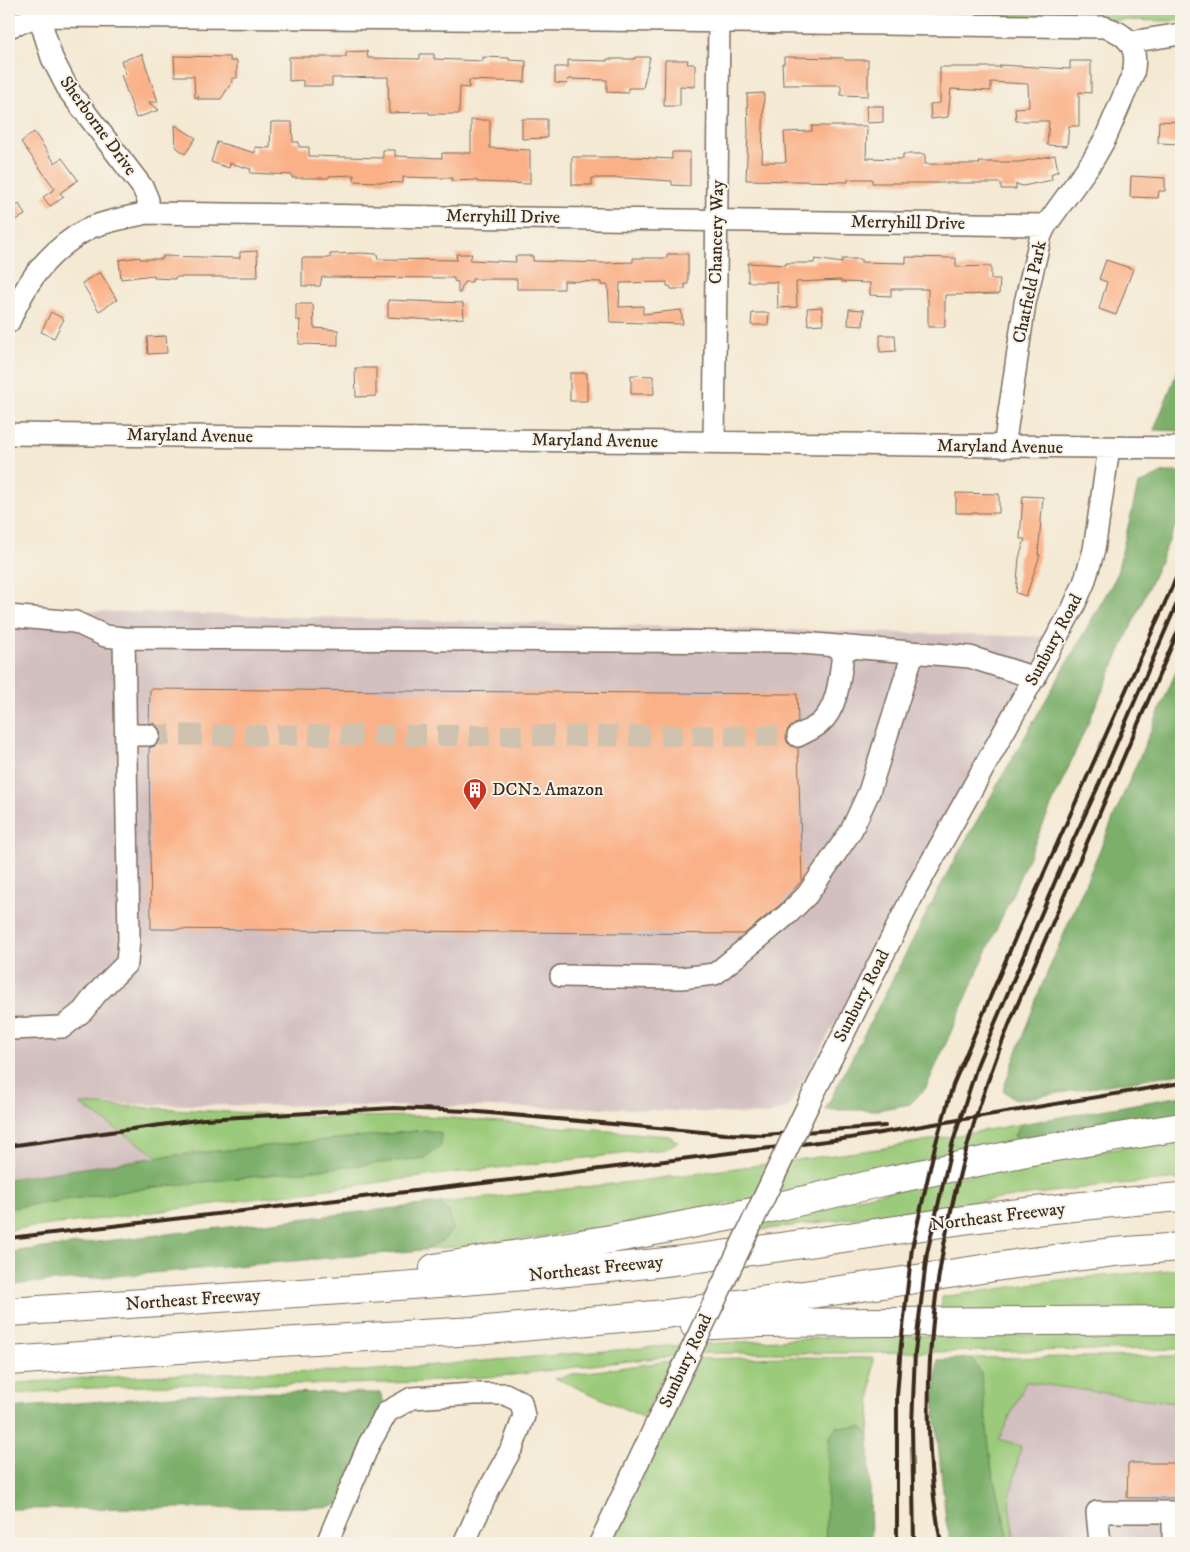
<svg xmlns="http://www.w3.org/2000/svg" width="1190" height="1552" font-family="'IM FELL DW Pica',serif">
<rect width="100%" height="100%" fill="#f7f3e8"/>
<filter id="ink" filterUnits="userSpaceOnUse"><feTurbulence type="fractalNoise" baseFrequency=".02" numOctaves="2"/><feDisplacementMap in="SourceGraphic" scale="10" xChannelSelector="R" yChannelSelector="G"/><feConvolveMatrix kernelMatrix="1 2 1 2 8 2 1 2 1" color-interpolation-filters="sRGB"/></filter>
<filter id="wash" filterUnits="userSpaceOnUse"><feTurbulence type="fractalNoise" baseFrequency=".0096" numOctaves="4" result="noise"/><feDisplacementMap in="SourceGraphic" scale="20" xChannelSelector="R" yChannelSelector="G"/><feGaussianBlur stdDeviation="1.12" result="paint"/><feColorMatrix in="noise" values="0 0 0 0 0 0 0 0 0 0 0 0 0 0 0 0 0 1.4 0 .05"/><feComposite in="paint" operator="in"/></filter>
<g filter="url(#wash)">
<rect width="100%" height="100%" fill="#f4e9d3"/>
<path fill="#d2bfbf" d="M9 609 1051 637 908 889 789 1107 767 1115 607 1108 81 1104 158 1157 9 1179Z
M1026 1382 1181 1404V1543H1015L1009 1503 1021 1446 999 1439Z"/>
<path fill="#9bcb7a" stroke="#6b7a4c" d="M880 9H1181V21L880 17Z
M80 1104 325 1117 427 1116 669 1136 678 1142 665 1149 435 1175 100 1219 9 1230V1208L148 1188 424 1158 426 1130 158 1157Z
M1021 1124 1014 1136 1024 1143 663 1217 542 1237 424 1250 444 1240 449 1212 440 1203 639 1181 878 1149Z
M1181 1137V1179L1106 1185 753 1231 751 1222 926 1183Z
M1181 1269V1313L941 1316 942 1297 1058 1280Z
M1181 1334V1349L842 1353H704L592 1365 512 1375 422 1382 350 1384H194L69 1389 9 1395V1384L84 1378 253 1372 364 1371 665 1346 854 1336Z
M1181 1356V1404L1026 1382 999 1439 1021 1446 1009 1503 1015 1543H1010L992 1472 972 1358Z
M790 1357 873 1358 869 1435 862 1427H837L825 1543H612L699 1359Z
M671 1361 643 1417 555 1378 587 1372Z"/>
<path fill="#7caf6a" stroke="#5c6c44" d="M1181 362V431L1154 430Z
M1164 472H1181V514L926 1088 910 1104 877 1110H825L951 866 1116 577 1138 485Z
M1181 660V1073L1016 1100 1003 1090 1039 992Z
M1181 1096V1117L1024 1143 1014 1136 1021 1124Z
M426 1130 441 1133V1146L425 1158 148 1188 9 1208V1179L158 1157Z
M440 1203 449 1212 453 1228 444 1240 424 1250 9 1285V1252Z
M972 1358 981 1374 992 1472 1010 1543H951L946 1521 934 1404 938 1360Z
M227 1392 380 1393 386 1407 342 1503 328 1507 9 1509V1408Z
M837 1427H862L869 1435 871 1543H825L829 1437Z"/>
<g id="blocks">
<path fill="#fab187" d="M367 51 368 58 420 59V54H434V59L483 61V57L509 58V60L526 61 525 82 469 80V88L460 87 459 114H429V112L389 113 388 77 332 78V86H303V80L289 81V57H346V52Z
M142 54 158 102H148L159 110 136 118 121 75 126 74 121 61Z
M174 56 230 57V61H237V78H232V82L221 99H197L199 96 195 98 194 76H175Z
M635 57H650L643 88H628V93L607 92V80L568 79 567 84 555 83V67H568V60L607 61V59H635Z
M784 57 843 58 845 60H868V96L841 95V85H783L782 63 784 64Z
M665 60H688L687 64H695V87L680 86V106H664Z
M1070 61H1091V93L1079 92V126H1069L1067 146 1047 145 1049 121H1016L1015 108 1029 107 1028 84 991 82V91L951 89 948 117 931 119 930 104 940 103V67H1000V65L1070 69Z
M764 93 762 162H786L784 132 812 131V126H867L866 158 903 159V154H925V164H980L979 162H1020L1055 155 1058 171 1051 174 1052 180 1023 186 1016 184V189H1001V183H872V179H848V182L746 180 748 134 747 94Z
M866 106H883V122L867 123Z
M522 119H547V138L522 139Z
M471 120H490V148L530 150V184L477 182V180L452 181V178H441L403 177V183L354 181V175L329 176V178H292V175L250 173 251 169 230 163 229 168 211 162 217 142 255 153V147L270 148 271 122H292L293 142H299V147H309V156L383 158V150H395V156L442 158V153H471Z
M1159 121 1181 122V144L1158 143Z
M175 125 196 138 185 154 176 147Z
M34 132 55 163 62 158 78 180 60 193 64 197 50 206 43 197 55 189 21 142Z
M672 152H690V186L672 185V181L626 178H592V185H572V157H635L672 159Z
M1131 176 1165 178V191H1159L1158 198 1130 197Z
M19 204 25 215 9 224V210Z
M257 251 258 277H175V279L154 278V275L121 279 119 260 140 257V259H163V256L240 258V252Z
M360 253 377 254 378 259 457 260 456 254H472L470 260 516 262 515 256H533V261L604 263 633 262V258H667V254H688V284H685V289H671L670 286H667V282L620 283 619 307 643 306V314L681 310 683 324 610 322 608 285H601V282L564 281V289H517V279H472V282H464L460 293H458V282L454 281V278L322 277 320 286H302V258H330V254Z
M906 257 956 258V267L991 266V279H1000L999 294 945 295V327H928V289H891V296L870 295V283L841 282V280L796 282 797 307 778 308 777 282H748V263L786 265V263H814L815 259 842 263V259H861V262L906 263Z
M1106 260 1133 269 1116 315 1099 309 1107 282 1099 279Z
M100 272 117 300 99 311 82 283Z
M388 300 463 303 464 318 433 320 388 317Z
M296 304H313L314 328 338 330V345L299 344 300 320H296Z
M822 307 823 324 808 325 807 308Z
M849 309 864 310 863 326 848 325Z
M51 312 64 319 54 338 41 332Z
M752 313H769L768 325H751Z
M880 335H895L896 351 880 352Z
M166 336 167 353 148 354 147 337Z
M355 368H376V396L356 397Z
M570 373H587V401H570Z
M631 375 653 376 654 394H631Z
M956 493 999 494V513H956Z
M1023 496 1043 497 1038 555H1040L1026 596 1016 593 1019 558 1025 539H1020Z
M150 689 797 694 798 722 788 729 786 736 787 742 791 746 798 748 802 880 780 905 744 934 151 929 149 748 155 746 160 742 161 735 160 729 156 724 149 723Z
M1128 1463H1181V1498H1127Z"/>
</g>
</g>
<g filter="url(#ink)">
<use href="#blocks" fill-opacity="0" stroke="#7c6d5d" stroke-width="1"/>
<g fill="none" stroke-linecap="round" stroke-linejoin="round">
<path stroke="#cfc3af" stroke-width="21" stroke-dasharray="21 11" stroke-linecap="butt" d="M149 735 798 736"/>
<g stroke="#7c6d5d" stroke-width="24">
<path id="minor" d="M38 9 39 16 52 58 69 91 143 188 148 200V213
M9 27 39 16 598 20 1104 27C1129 34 1139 48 1133 74L1105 139 1093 160 1046 225 1041 235 1025 303 1004 447
M1130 42 1181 34
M9 322C25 285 42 259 76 236 81 233 87 229 92 227 111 220 129 217 148 213L1046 225
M9 434 1181 448
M714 442 719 22
M9 616 75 622 105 636 124 638 790 642 970 657 1035 678
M126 735H149
M798 736C805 732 813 729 819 724 840 707 840 671 844 646
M561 976 681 978 715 974 788 914 807 895 851 831 869 792 913 653
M9 1029 63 1027 83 1011 96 994 127 963 129 939 124 638
M809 1103 916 889 1073 608 1084 583 1094 550 1109 448
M327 1543 369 1444 387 1412 412 1398 474 1394H505L521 1402 524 1416 513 1446 488 1491 464 1543
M600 1543 658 1420
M1100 1543 1097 1512H1173V1543"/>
</g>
<g stroke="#7c6d5d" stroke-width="30">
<path id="highway" d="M434 1268 623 1237 758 1211 891 1180 1036 1150 1181 1127
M9 1312C221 1297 434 1287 647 1264 753 1253 858 1235 963 1220 1036 1210 1108 1203 1181 1197
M695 1326 754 1323 1181 1320
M9 1361 279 1342 475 1331 666 1314 883 1284 1015 1264 1114 1252 1181 1247"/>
</g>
<use href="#minor" stroke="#fff" stroke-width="21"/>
<use href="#highway" stroke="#fff" stroke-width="28"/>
<path stroke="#3b2a1e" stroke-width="4" d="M9 1146 204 1119 394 1108 467 1111 725 1134 764 1135 885 1126
M9 1238 519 1179 850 1138 1181 1083
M897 1543V1396L901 1345 912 1248 935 1146 953 1085 1019 929 1181 567
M914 1543 912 1426 915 1352 927 1253 952 1145 978 1063 1065 858 1096 791 1181 594
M941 1543C910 1379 940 1208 998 1053 1018 1000 1042 948 1064 896 1103 806 1142 715 1181 624"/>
<g stroke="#7c6d5d" stroke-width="24" stroke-linecap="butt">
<path id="minor-bridge" d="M658 1420 809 1103"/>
</g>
<use href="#minor-bridge" stroke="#fff" stroke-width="21"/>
</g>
</g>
<defs>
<g id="building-pin" transform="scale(1.25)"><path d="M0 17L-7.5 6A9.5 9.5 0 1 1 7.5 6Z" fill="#c8321e" stroke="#f7f3e8"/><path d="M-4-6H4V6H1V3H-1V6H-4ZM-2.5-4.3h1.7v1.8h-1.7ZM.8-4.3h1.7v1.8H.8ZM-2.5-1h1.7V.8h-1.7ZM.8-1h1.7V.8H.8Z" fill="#fff"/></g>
</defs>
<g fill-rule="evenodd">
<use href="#building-pin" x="475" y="790"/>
</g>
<g text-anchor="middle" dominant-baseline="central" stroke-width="4" stroke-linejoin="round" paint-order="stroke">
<g font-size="18" fill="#3b2a1e" stroke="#f7f3e8">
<text transform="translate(98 126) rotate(54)">Sherborne Drive</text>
<text transform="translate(503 217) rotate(1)">Merryhill Drive</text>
<text transform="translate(908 223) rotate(1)">Merryhill Drive</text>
<text transform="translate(717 232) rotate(-89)">Chancery Way</text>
<text transform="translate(1030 292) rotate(-78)">Chatfield Park</text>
<text transform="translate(190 436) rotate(1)">Maryland Avenue</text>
<text transform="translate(595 441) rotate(1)">Maryland Avenue</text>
<text transform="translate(1000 447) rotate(1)">Maryland Avenue</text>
<text transform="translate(1054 640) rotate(-62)">Sunbury Road</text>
<text transform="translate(862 996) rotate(-63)">Sunbury Road</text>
<text transform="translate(998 1217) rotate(-7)">Northeast Freeway</text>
<text transform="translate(596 1269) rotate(-6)">Northeast Freeway</text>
<text transform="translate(193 1300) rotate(-4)">Northeast Freeway</text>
<text transform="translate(686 1361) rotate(-65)">Sunbury Road</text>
</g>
<g font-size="18" fill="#3b2a1e" stroke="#f7f3e8" text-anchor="start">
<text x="492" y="790">DCN2 Amazon</text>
</g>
</g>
<rect width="1190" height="1552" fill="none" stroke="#f7f3e8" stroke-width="30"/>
</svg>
